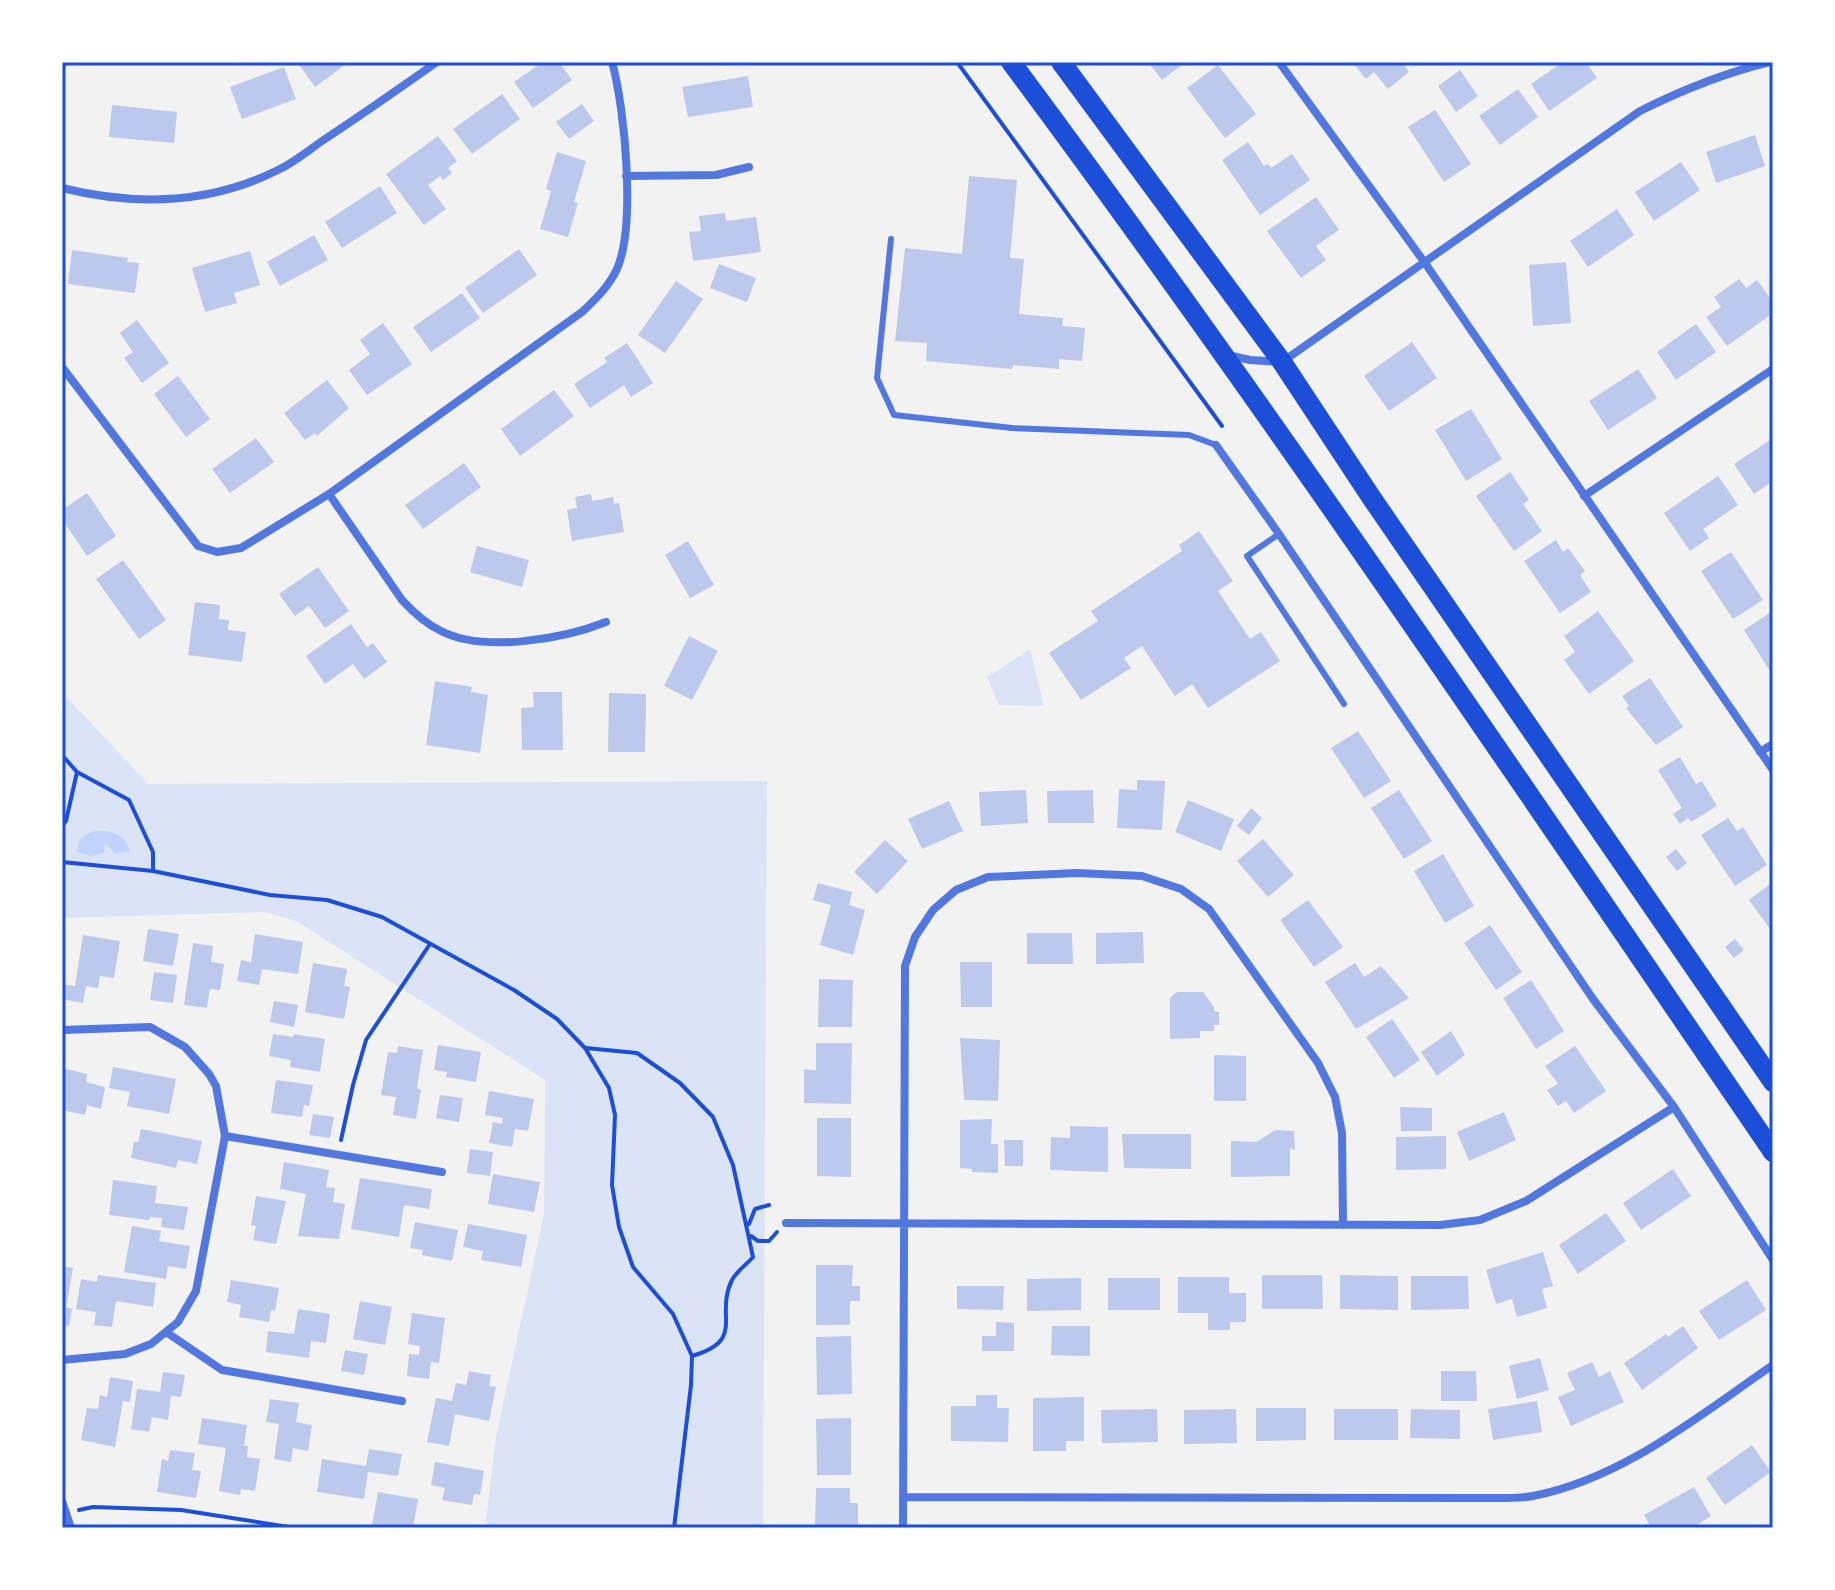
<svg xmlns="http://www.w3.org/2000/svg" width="1835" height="1590" font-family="Mulish,sans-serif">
<rect width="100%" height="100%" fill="#f2f2f2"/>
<path fill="#dbe4f7" d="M1030 649 1044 706 999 705 987 677Z
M62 692 148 784 767 781 763 1528H485L496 1437 544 1214 545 1080 296 921 264 912 62 918Z"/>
<path fill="#bfd3fe" d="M96 831C113 831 124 833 130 851L115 854 107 844 104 846V853L90 856 77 852C79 838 82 835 96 831Z"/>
<path fill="#bdc9ec" d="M297 62H349L315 87Z
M543 62H559L572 80 533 108 514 82Z
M1148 62H1186L1162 80Z
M1352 62H1402L1409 72 1388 89 1374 72 1366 79Z
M1563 62H1586L1597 78 1549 111 1531 84Z
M1218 65 1256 114 1225 138 1187 88Z
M284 67 296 99 242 119 230 87Z
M1460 70 1478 96 1456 112 1438 86Z
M748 76 753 107 688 117 682 87Z
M1518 89 1538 117 1500 145 1479 116Z
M502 94 520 119 472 154 453 129Z
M582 104 594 121 569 139 556 122Z
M112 105 177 112 174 143 109 137Z
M1435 110 1471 164 1444 182 1408 127Z
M1755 135 1765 166 1716 183 1706 152Z
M438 136 457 161 448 168 452 173 443 180 440 176 428 185 446 209 424 225 386 174Z
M1248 142 1264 166 1268 164 1271 168 1292 154 1310 180 1260 215 1222 160Z
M557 152 586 161 574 202 578 203 568 237 540 229 551 191 546 189Z
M1681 162 1700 190 1654 221 1635 192Z
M969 176 1017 180 1010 258 1024 259 1019 314 1063 318 1062 326 1085 328 1082 361 1059 359V369L1013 365 1012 369 926 361 927 343 895 341 905 248 962 254Z
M380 186 397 213 342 248 325 222Z
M1316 197 1339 230 1316 246 1326 260 1301 278 1267 231Z
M1617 209 1634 235 1588 267 1570 241Z
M725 213 726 221 756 217 761 252 693 261 689 232 701 231 699 216Z
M314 235 328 260 280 286 267 262Z
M519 249 537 275 483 313 465 288Z
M72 250 128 258 127 262 139 263 135 293 68 284Z
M250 251 260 285 234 293 237 303 205 312 192 268Z
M1566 262 1571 323 1533 326 1529 265Z
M719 264 756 278 747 302 710 288Z
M1739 279 1746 288 1757 280 1773 302V313L1727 346 1706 317 1721 307 1714 297Z
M676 281 703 299 665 353 638 335Z
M462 293 480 318 431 352 413 327Z
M137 320 169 363 142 383 124 358 133 352 120 333Z
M383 323 412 364 367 395 349 370 370 354 360 340Z
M1696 324 1716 352 1676 380 1657 352Z
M1412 342 1437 378 1389 411 1364 376Z
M627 343 653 383 631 397 624 385 590 408 574 384 607 362 604 358Z
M1638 369 1657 398 1608 430 1589 401Z
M178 376 210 419 186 437 154 394Z
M327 380 349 408 317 436 315 433 305 440 284 413Z
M554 390 574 416 520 456 501 429Z
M1471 409 1502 459 1466 481 1435 430Z
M256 438 274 462 230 493 212 469Z
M1773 438V481L1754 494 1734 464Z
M464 463 481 487 423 529 405 505Z
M1510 472 1529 500 1523 504 1542 531 1514 551 1476 496Z
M1718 476 1738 505 1703 529 1709 538 1690 551 1664 513Z
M87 493 116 536 87 556 62 519V510Z
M591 494 592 501 613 497 614 504 619 503 624 532 572 541 567 510 577 508 575 497Z
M1199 531 1233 581 1218 591 1250 639 1261 632 1280 661 1208 708 1192 684 1175 696 1142 646 1124 658 1131 668 1081 700 1049 653 1098 621 1091 611 1182 551 1179 545Z
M1556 540 1563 552 1568 548 1585 571 1580 575 1591 592 1560 613 1524 561Z
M688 541 714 585 690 598 665 555Z
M477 546 529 560 522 587 470 572Z
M1731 552 1763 600 1733 619 1701 571Z
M123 560 166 620 139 639 96 579Z
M318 567 349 611 325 628 309 606 295 616 279 594Z
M195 602 220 605 219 619 229 620 228 630 246 632 242 662 188 655Z
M1598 611 1634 661 1589 694 1564 660 1575 652 1564 636Z
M1771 612 1773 615V676L1744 630Z
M351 624 367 647 373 643 387 662 364 679 353 664 325 684 306 656Z
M689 636 718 651 692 700 664 686Z
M1650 678 1683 727 1656 745 1626 708 1629 706 1622 696Z
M435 681 472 687 471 692 488 695 480 753 426 745Z
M533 692H562L563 750H522L521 708 534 707Z
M609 693 646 694 645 752H608Z
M1358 731 1391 781 1364 798 1331 748Z
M1680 757 1696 784 1702 781 1717 806 1691 822 1688 818 1680 824 1673 814 1682 808 1658 770Z
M1137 780 1165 781 1162 830 1117 828 1119 789 1137 790Z
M1026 790 1028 823 981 826 979 792Z
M1093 790 1094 823H1048L1047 791Z
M1399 790 1432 841 1404 859 1371 808Z
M1188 800 1234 819 1221 851 1175 832Z
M949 801 963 831 922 849 908 819Z
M1251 808 1262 818 1249 835 1237 826Z
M1728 818 1737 831 1743 827 1767 865 1735 886 1701 835Z
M1263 839 1294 875 1268 897 1237 861Z
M885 840 908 861 877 894 854 872Z
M1676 849 1687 863 1677 871 1666 857Z
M1443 854 1474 906 1445 923 1414 871Z
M1773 882V933L1749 900Z
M818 883 852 892 849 905 865 910 853 955 820 945 831 905 813 900Z
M1308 900 1343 947 1314 967 1280 920Z
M1490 925 1522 972 1496 990 1464 943Z
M148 929 179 934 173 966 143 961Z
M1143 932 1144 963 1096 964V933Z
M1027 933H1072L1073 964H1027Z
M255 934 303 942 298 974 262 969 259 985 237 981 241 960 251 962Z
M83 935 120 941 114 978 100 976 98 988 86 986 83 1003 62 999V984L75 986Z
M1735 939 1744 950 1734 958 1725 947Z
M193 943 213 946 211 962 224 964 220 990 210 989 207 1008 184 1005Z
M960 962H992V1007H961Z
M313 963 347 969 344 986 350 987 344 1019 305 1012Z
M1355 963 1364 977 1381 966 1409 998 1356 1029 1325 982Z
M154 972 177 975 173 1003 150 1000Z
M819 979 853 980 852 1027H818Z
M1531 980 1564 1031 1536 1049 1503 998Z
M1177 992H1203L1214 1007V1011L1219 1012V1025H1214V1031H1200V1038L1170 1039V998Z
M274 1001 298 1005 294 1027 270 1022Z
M1392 1019 1420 1060 1394 1078 1366 1037Z
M1451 1031 1465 1055 1437 1076 1421 1052Z
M273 1034 293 1037 294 1034 325 1039 320 1072 290 1067 291 1060 269 1056Z
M960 1038 1000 1040 998 1101 964 1100Z
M816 1043H852L851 1104 804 1103V1069L816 1070Z
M438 1045 481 1052 476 1082 446 1077 447 1072 434 1070Z
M398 1046 423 1050 417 1088 421 1090 416 1119 393 1115 396 1097 381 1095 388 1052 397 1053Z
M1575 1046 1606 1091 1574 1113 1566 1101 1558 1106 1547 1090 1558 1084 1545 1066Z
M1214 1055 1246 1056V1101H1214Z
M113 1067 176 1079 169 1114 127 1106 130 1092 109 1088Z
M62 1068 87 1074 86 1082 105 1087 101 1109 87 1105 85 1115 62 1110Z
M276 1080 313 1085 309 1106 304 1105 302 1117 271 1113Z
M489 1091 534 1099 528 1131 515 1129 512 1147 489 1143 493 1122 502 1124 503 1118 485 1115Z
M440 1095 463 1098 459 1122 436 1118Z
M1400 1107 1432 1108V1131H1401Z
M1504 1112 1516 1140 1469 1161 1457 1132Z
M313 1114 334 1117 330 1138 309 1135Z
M817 1118H851V1177L817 1176Z
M992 1119 991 1144H998V1173L972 1172V1169L960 1168V1120Z
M1070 1126 1108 1127V1172L1050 1170 1051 1137 1070 1138Z
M141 1129 202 1141 197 1164 178 1160 176 1168 131 1158 134 1142H138Z
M1275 1130 1294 1131 1295 1150 1290 1148V1176L1231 1177V1141L1256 1142Z
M1122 1134H1191V1169L1124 1168Z
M1446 1136V1169L1396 1170V1137Z
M1004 1140H1023V1166H1005Z
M470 1149 493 1152 490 1176 467 1173Z
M284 1162 329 1170 326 1187 335 1188 333 1202 345 1204 339 1239 298 1236 306 1194 280 1189Z
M1673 1169 1691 1196 1641 1230 1623 1203Z
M493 1174 540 1182 534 1212 488 1204Z
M360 1178 432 1189 429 1209 404 1205 399 1237 351 1229Z
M113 1180 157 1186 155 1203 188 1207 184 1230 161 1227 162 1218 150 1217 149 1220 109 1215Z
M256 1196 286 1201 276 1244 253 1240 256 1226 251 1225Z
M1606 1213 1626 1241 1578 1274 1559 1245Z
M415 1222 458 1230 452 1261 422 1255 423 1250 410 1248Z
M468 1224 527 1235 521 1267 481 1260 483 1251 463 1247Z
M132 1226 161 1231 159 1241 190 1246 186 1269 168 1266 166 1279 124 1272Z
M1543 1252 1553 1286 1542 1289 1547 1308 1517 1317 1512 1299 1496 1304 1486 1270Z
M816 1265H853L852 1286H860V1301H850V1325H816Z
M62 1266 73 1268 66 1307 72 1309 69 1326 62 1325Z
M98 1275 156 1283 153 1307 116 1301 112 1327 94 1325 96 1312 76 1309 81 1279 97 1282Z
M1262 1275H1322L1323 1309H1262Z
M1340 1275 1398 1276V1310L1340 1309Z
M1411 1276H1468L1469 1309 1411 1310Z
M1178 1277H1229V1293H1246V1322H1230V1330H1208V1313H1178Z
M1081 1278V1310L1027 1311V1279Z
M1108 1278H1160V1310H1108Z
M231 1280 279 1288 275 1311 271 1310 269 1322 239 1317 241 1305 227 1302Z
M1747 1280 1766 1310 1719 1340 1699 1311Z
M957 1286H1004L1003 1310 957 1309Z
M360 1301 392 1307 385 1345 353 1339Z
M298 1309 330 1314 326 1343 311 1341 309 1358 266 1352 268 1331 294 1334Z
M412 1313 445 1318 439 1363 431 1362 429 1379 407 1376 409 1354 419 1355 420 1346 408 1344Z
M996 1322 1014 1323V1351H982V1336H996Z
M1052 1326H1090V1356L1051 1355Z
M1683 1326 1698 1348 1642 1390 1624 1363 1666 1334 1668 1337Z
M851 1336 852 1394 817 1395 816 1337Z
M345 1350 368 1354 364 1375 341 1371Z
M1540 1358 1549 1390 1517 1399 1509 1366Z
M1592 1362 1599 1377 1610 1371 1624 1402 1571 1426 1558 1397 1575 1390 1567 1373Z
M469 1371 491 1375 489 1386 496 1387 489 1421 455 1414 449 1446 427 1442 436 1398 452 1401 456 1383 466 1385Z
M1441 1371H1476L1477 1401H1441Z
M163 1372 185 1375 181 1397 171 1396 168 1420 152 1417 149 1432 131 1429 137 1389 160 1392Z
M110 1377 133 1381 130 1402 123 1401 115 1447 81 1440 87 1408 98 1409 100 1395 107 1397Z
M976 1395H997V1408H1009L1008 1442 951 1441V1406H976Z
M1084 1397V1441H1066V1451H1033V1398Z
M270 1399 299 1403 296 1422 312 1425 308 1451 293 1448 291 1462 274 1459 279 1424 266 1422Z
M1537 1401 1542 1432 1493 1440 1488 1409Z
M1256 1408H1306V1440L1256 1441Z
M1157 1409 1158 1442 1102 1443 1101 1410Z
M1236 1409 1237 1443 1184 1444V1410Z
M1334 1409H1398V1440H1334Z
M1411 1409 1460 1410V1439L1410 1438Z
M202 1418 247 1425 244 1446H248L247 1457 260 1459 255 1491 241 1489 240 1495 219 1491 226 1448 198 1444Z
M851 1418V1475H817L816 1419Z
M1752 1445 1771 1472 1725 1505 1706 1478Z
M369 1449 402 1454 398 1476 368 1472 364 1499 317 1492 322 1459 366 1466Z
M170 1450 195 1453 192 1470 201 1471 196 1498 157 1492 162 1459 168 1461Z
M435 1462 484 1471 480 1495 474 1494 472 1505 442 1500 445 1488 431 1485Z
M1694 1487 1711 1516 1692 1528H1651L1644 1515Z
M816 1488H850V1503H858V1528H815Z
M378 1492 418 1499 413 1528 372 1525Z"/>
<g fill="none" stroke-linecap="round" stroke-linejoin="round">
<path stroke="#1d4ed8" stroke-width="4" d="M957 62 1222 426
M62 755 77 772 129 800 153 852V871
M62 826 66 821 77 772
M62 862 153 871 270 895 327 900 382 917 514 990 557 1019 585 1048 609 1088 615 1115 612 1185 619 1227 633 1267 673 1314 692 1356 691 1385 674 1528
M586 1048 637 1053 680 1083 713 1117 733 1165 753 1257C747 1264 736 1272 732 1280 714 1316 747 1340 692 1356
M341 1140 353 1085 366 1040 430 944
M749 1224 755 1209 769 1205
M751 1236 758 1241H769L777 1232
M79 1510 93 1507 181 1510 295 1528"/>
<path stroke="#5277de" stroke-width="6" d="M891 239 877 378 894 415 1012 428 1189 435 1216 445
M1279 534 1247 556 1344 704"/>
<path stroke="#5277de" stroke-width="8" d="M1279 62 1425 263 1773 770
M62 66 63 62
M626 176 716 175 749 167
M62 188C135 206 210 204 278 170 295 162 310 149 325 139 363 114 400 88 437 62
M1228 355 1250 360 1282 362 1640 111C1682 90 1724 73 1770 62
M62 367 198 546 217 552 241 548 329 494 582 312C596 299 609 286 617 269 636 225 625 109 612 62
M1216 445 1279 534 1593 999 1674 1107 1773 1260
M329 494 402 600C413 612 426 624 441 631 484 653 563 639 606 622
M1584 496 1773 369
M1760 752 1773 744
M62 1030 150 1027 185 1047 209 1074 216 1086 225 1136 196 1291 178 1322 151 1344 125 1354 62 1360
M225 1136 442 1172
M786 1223 1440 1225 1480 1220 1526 1201 1674 1107
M166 1332 222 1370 402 1401
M903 1497 1478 1498C1496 1498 1516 1499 1533 1496 1624 1478 1698 1416 1773 1365
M62 1501 71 1528
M903 1528 905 966 915 937 933 910 956 890 988 877 1077 873 1142 876 1181 889 1209 909 1318 1063 1335 1097 1342 1133 1343 1225"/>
<path stroke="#1d4ed8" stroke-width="20" d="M1011 62C1275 417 1523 786 1773 1152
M1061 62 1282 362 1371 497 1773 1082"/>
</g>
<rect width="1835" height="1590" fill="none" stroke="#ffffff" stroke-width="128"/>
<rect x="64" y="64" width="1707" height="1462" fill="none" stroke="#1d4ed8" stroke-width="3"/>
</svg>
